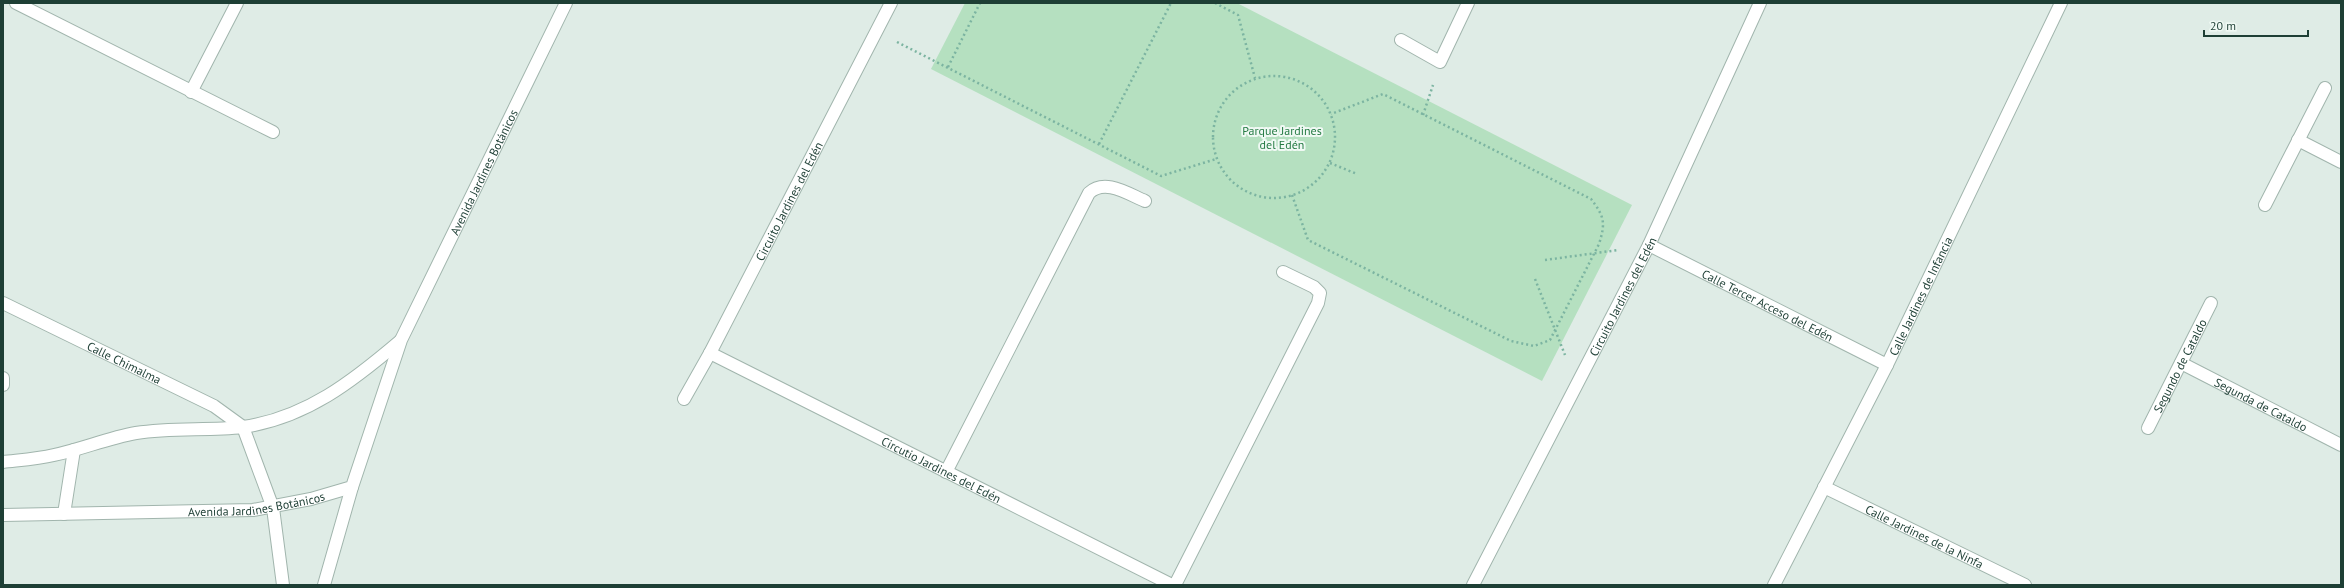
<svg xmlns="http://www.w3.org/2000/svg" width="2344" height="588" font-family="'PT Sans',sans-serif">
<rect width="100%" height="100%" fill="#dfece6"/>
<path fill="#b5e0c0" d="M965 3H1237L1632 205 1542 381 931 69Z"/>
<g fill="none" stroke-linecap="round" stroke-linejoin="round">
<g stroke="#a1b5ad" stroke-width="14">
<g id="service">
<path id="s1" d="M3 303 214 406 243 427"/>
</g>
</g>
<g stroke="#a1b5ad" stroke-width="14">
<g id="minor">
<path d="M16 3 273 132"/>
<path d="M1401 40 1440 62 1468 3"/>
<path d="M191 92 237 3"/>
<path d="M2298 140 2341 162"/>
<path d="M2265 205 2325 88"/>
<path id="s2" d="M1649 245 1887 365"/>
<path id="s3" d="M710 353 1172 585"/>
<path id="s4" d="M2181 363 2341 445"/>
<path d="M3 378V385"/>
<path id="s5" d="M684 399 710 353 891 3"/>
<path d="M243 427 273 508 283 585"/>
<path id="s6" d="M2148 428 2211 303"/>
<path d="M946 472 1089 193C1105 178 1128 194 1145 201"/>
<path id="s7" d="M1824 487 2025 585"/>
<path d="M324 585 352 487"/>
<path d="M1175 585 1318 303 1320 293 1314 287 1283 272"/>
<path id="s8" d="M1473 585 1649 245 1760 3"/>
<path id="s9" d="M1774 585 1887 365 2061 3"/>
</g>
</g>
<g stroke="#a1b5ad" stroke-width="14">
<g id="tertiary">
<path d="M3 462C20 460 37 459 54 455 82 449 108 438 136 433 172 427 207 431 243 427 306 418 353 381 400 341"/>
<path d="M64 514 74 450"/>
<path id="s10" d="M3 515 253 510 311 499 352 487 401 340 566 3"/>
</g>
</g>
<path stroke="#7cb4a1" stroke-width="2.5" stroke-dasharray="2 3" stroke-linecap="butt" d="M1215 3 1238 15 1255 78
M897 42 1161 176 1216 159
M948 67 980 3
M1213 137a61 61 0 1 1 122 0a61 61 0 1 1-122 0Z
M1423 115 1433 85
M1099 144 1171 3
M1330 163 1357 174
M1292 195 1308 240 1511 341 1534 346 1550 340 1599 244C1606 222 1604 216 1591 199L1383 94 1331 114
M1545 260 1618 250
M1535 279 1565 355"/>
<use href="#service" stroke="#fff" stroke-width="12"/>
<use href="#minor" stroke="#fff" stroke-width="12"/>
<use href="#tertiary" stroke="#fff" stroke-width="12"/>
</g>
<g text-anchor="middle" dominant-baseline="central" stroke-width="4" stroke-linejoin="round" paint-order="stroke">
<g font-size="12" fill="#247a43" stroke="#f0f9f4">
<text x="1282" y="130">Parque Jardines<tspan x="1282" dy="14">del Edén</tspan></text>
</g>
<g font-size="12" fill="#1e3f35" stroke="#f0f9f4">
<text stroke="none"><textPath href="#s10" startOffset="694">Avenida Jardines Botánicos</textPath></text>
<text stroke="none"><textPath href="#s5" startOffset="224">Circuito Jardines del Edén</textPath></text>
<text stroke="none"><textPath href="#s9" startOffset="324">Calle Jardines de Infancia</textPath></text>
<text stroke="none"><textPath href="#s8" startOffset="325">Circuito Jardines del Edén</textPath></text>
<text stroke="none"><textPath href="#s2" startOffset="133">Calle Tercer Acceso del Edén</textPath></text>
<text stroke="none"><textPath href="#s1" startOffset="135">Calle Chimalma</textPath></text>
<text stroke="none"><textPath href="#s6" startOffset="70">Segundo de Cataldo</textPath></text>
<text stroke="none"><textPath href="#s4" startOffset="90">Segunda de Cataldo</textPath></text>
<text stroke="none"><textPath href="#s3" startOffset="259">Circutio Jardines del Edén</textPath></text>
<text stroke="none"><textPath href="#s10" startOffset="254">Avenida Jardines Botánicos</textPath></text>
<text stroke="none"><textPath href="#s7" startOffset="112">Calle Jardines de la Ninfa</textPath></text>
</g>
</g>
<rect width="2344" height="588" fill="none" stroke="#1e3f35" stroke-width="8"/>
<path d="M2204 30v6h104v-6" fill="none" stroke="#1e3f35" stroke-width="2"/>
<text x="2210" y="30" font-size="12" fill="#1e3f35" stroke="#f0f9f4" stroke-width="3" paint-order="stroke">20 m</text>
</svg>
